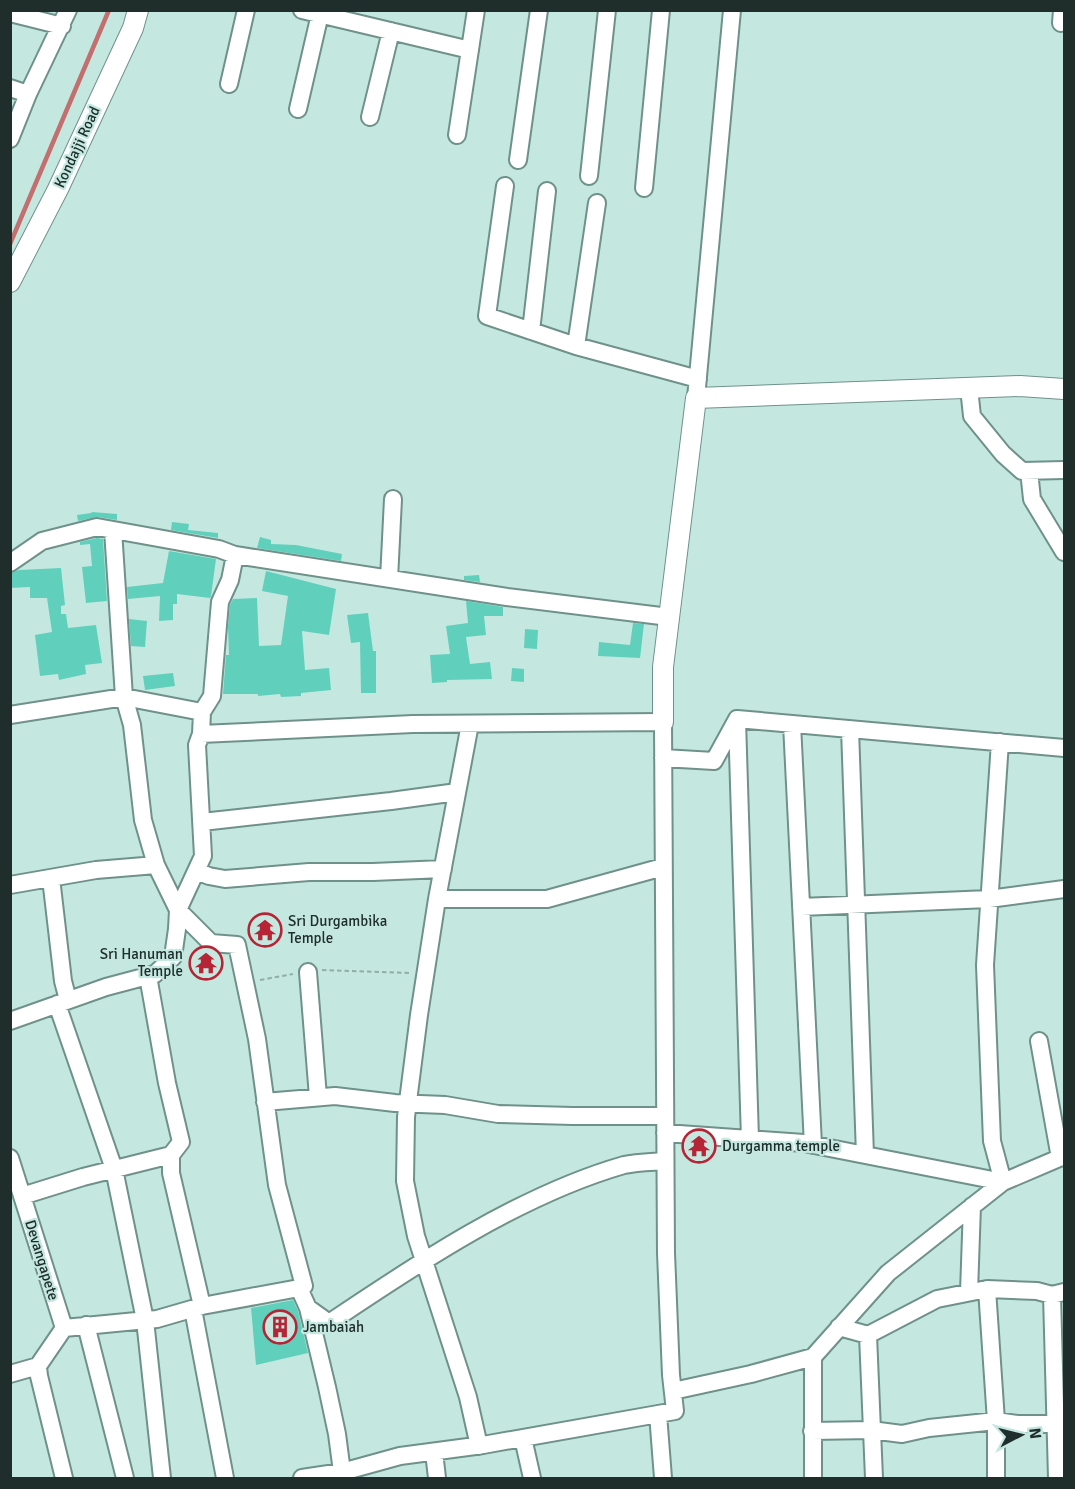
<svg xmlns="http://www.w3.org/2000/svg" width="1075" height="1489" font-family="Signika,sans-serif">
<rect width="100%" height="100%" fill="#c4e8e0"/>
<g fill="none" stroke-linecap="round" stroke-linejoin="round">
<path stroke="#c46f6f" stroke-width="4.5" d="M10 244 109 10"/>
</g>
<path fill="#60d0bd" d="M92 512 117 514V520L98 517 78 521 77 515 91 513Z
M172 522 189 524 188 530 218 533V538L171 530Z
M260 537 271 540V544L296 545 342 554 341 561 257 548Z
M97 538 103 539 107 601 86 603 82 567 92 566 90 544 80 545V542Z
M169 551 216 559 211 596 210 598 177 594V604H173V620L159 621 160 596 128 599 127 587 163 583Z
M61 568 65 605 61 606V614H66L68 628 96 625 102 663 85 665 86 674 59 680 58 674 40 676 35 635 52 632 47 598H30V587L10 588V573L19 570Z
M266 571 336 589 329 635 302 631 305 670 329 668 331 690 301 693V696L281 697 280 694 258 696V694H223L226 655H229L228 627 230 605 233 599 257 598 259 646 281 645 288 596 262 591Z
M479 575 480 582 464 580V576Z
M466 601 503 607V616H484L486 635 466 637 470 664 490 662 492 679 447 680V682L432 683 430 655 450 654 446 626 468 623Z
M368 613 373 651H376V693H361L360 642 351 643 347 615Z
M129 619 147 621 145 647 131 646Z
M633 623 644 624 640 658 598 656 599 642 630 645Z
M525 629 538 630 537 649 524 648Z
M512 668 524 669V682L511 681Z
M173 673 175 686 145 690 143 676Z
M293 1300 298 1311 308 1353 256 1365 251 1308Z"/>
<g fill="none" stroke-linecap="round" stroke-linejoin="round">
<g stroke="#6f918a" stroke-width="20">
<path id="minor" d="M302 10 470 50
M10 13 62 26
M1061 23 1062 10
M229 84 246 10
M10 88 28 94
M298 109 320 14
M370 117 391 31
M457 135 476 10
M10 139 28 94 68 10
M518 160 539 10
M589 176 607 10
M505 186 487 316 576 346 698 379
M644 188 661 10
M531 331 547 191
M576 346 597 203
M969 388 972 416 1003 454 1022 471 1064 470
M696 398 732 10
M1029 471 1032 499 1064 552
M10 563 42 541 97 527 219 549 235 555 507 597 669 617
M389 579 393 499
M202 712 212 696 220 602 230 580 235 555
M10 715 124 697 202 712 201 734 197 745 203 856 178 910 156 865 143 820 132 725 124 697 113 530
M737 720 750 1139
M470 724 437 899 419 1015 406 1117 405 1181 416 1236 468 1397 479 1446
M792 724 813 1145
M850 729 865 1155
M201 734 413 724 663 722 666 1253 671 1375 675 1411 483 1445 400 1456 342 1472 302 1478
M663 758 714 761 737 719 1064 748
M202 822 391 801 457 792
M196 871 209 876 225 879 309 872H373L443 869
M51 878 63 981 68 1000
M10 885 96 870 156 865
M437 899H547L663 867
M801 907 989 899 1064 889
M178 910 211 943 237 945 257 1039 277 1185 304 1286 299 1288 308 1308 327 1387 337 1434 342 1472
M308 972 318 1097
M148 976 167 1083 181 1142 171 1155V1173L202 1306
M57 1004 114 1169 145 1320 162 1478
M10 1021 106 987 155 974 173 957 177 929 178 910
M1039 1041 1060 1158
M265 1102 335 1096 395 1103 445 1105 498 1114 573 1116H665
M665 1133 804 1143 1003 1182 992 1141 985 965 1000 742
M10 1158 64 1328
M22 1196 83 1177 171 1155
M987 1289 1037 1291 1052 1295 1064 1292
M969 1292 972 1206
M1052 1295 1057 1478
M308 1308 329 1323C418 1263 520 1195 624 1165 637 1162 652 1162 665 1161
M193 1309 225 1478
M86 1325 125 1478
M839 1327 868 1335 874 1478
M868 1335 937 1299 987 1289 996 1421 1018 1424H1057
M813 1357V1478
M38 1366 39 1376 64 1478
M10 1374 38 1366 64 1328 157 1319 202 1306 299 1288
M673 1391 751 1374 813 1357 888 1273 1003 1182 1064 1156
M658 1414 663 1478
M812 1431 871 1430 902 1434 929 1428 996 1421V1478
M523 1438 532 1478
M434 1452 437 1478"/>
</g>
<g stroke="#6f918a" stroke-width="22">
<path id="tertiary" d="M10 282 58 189 133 28 138 10
M663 722V667L696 398 1020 386 1064 389"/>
</g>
<path stroke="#90ada6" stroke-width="2" stroke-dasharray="4.5 3" stroke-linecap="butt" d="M322 970 409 973
M260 980 293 974"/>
<use href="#minor" stroke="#fff" stroke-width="16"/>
<use href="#tertiary" stroke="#fff" stroke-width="20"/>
</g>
<defs>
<g id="temple-ring" transform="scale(1.725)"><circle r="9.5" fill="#c4e8e0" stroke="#b62536" stroke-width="1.5"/><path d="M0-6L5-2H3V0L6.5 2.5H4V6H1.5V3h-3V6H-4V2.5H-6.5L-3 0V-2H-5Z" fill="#b62536"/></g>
<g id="building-ring" transform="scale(1.725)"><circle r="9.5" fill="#c4e8e0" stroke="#b62536" stroke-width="1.5"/><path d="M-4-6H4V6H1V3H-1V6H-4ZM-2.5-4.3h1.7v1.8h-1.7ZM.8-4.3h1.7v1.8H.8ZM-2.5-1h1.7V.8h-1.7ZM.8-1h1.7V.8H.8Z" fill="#b62536"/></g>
</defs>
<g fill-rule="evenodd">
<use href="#temple-ring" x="265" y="930"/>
<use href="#temple-ring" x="206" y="963"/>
<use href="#temple-ring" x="699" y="1146"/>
<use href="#building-ring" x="280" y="1327"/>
</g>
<g text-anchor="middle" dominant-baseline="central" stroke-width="4.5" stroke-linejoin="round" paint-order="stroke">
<g font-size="15" fill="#202e2b" stroke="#c4e8e0">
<text transform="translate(77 147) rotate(-65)">Kondajji Road</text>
<text transform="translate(42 1260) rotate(73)">Devangapete</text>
</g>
<g font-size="15" fill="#202e2b" stroke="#c4e8e0" text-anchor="start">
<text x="288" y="921">Sri Durgambika<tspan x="288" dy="17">Temple</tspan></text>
<text x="183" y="954" text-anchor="end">Sri Hanuman<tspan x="183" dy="17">Temple</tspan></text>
<text x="722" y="1146">Durgamma temple</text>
<text x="303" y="1327">Jambaiah</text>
</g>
</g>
<rect width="1075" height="1489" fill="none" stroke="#202e2b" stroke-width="24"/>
<g transform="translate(1021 1435) rotate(83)" stroke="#c4e8e0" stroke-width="4.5" paint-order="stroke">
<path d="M0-4.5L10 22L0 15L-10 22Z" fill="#202e2b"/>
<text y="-9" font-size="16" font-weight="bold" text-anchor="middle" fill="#202e2b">N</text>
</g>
</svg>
